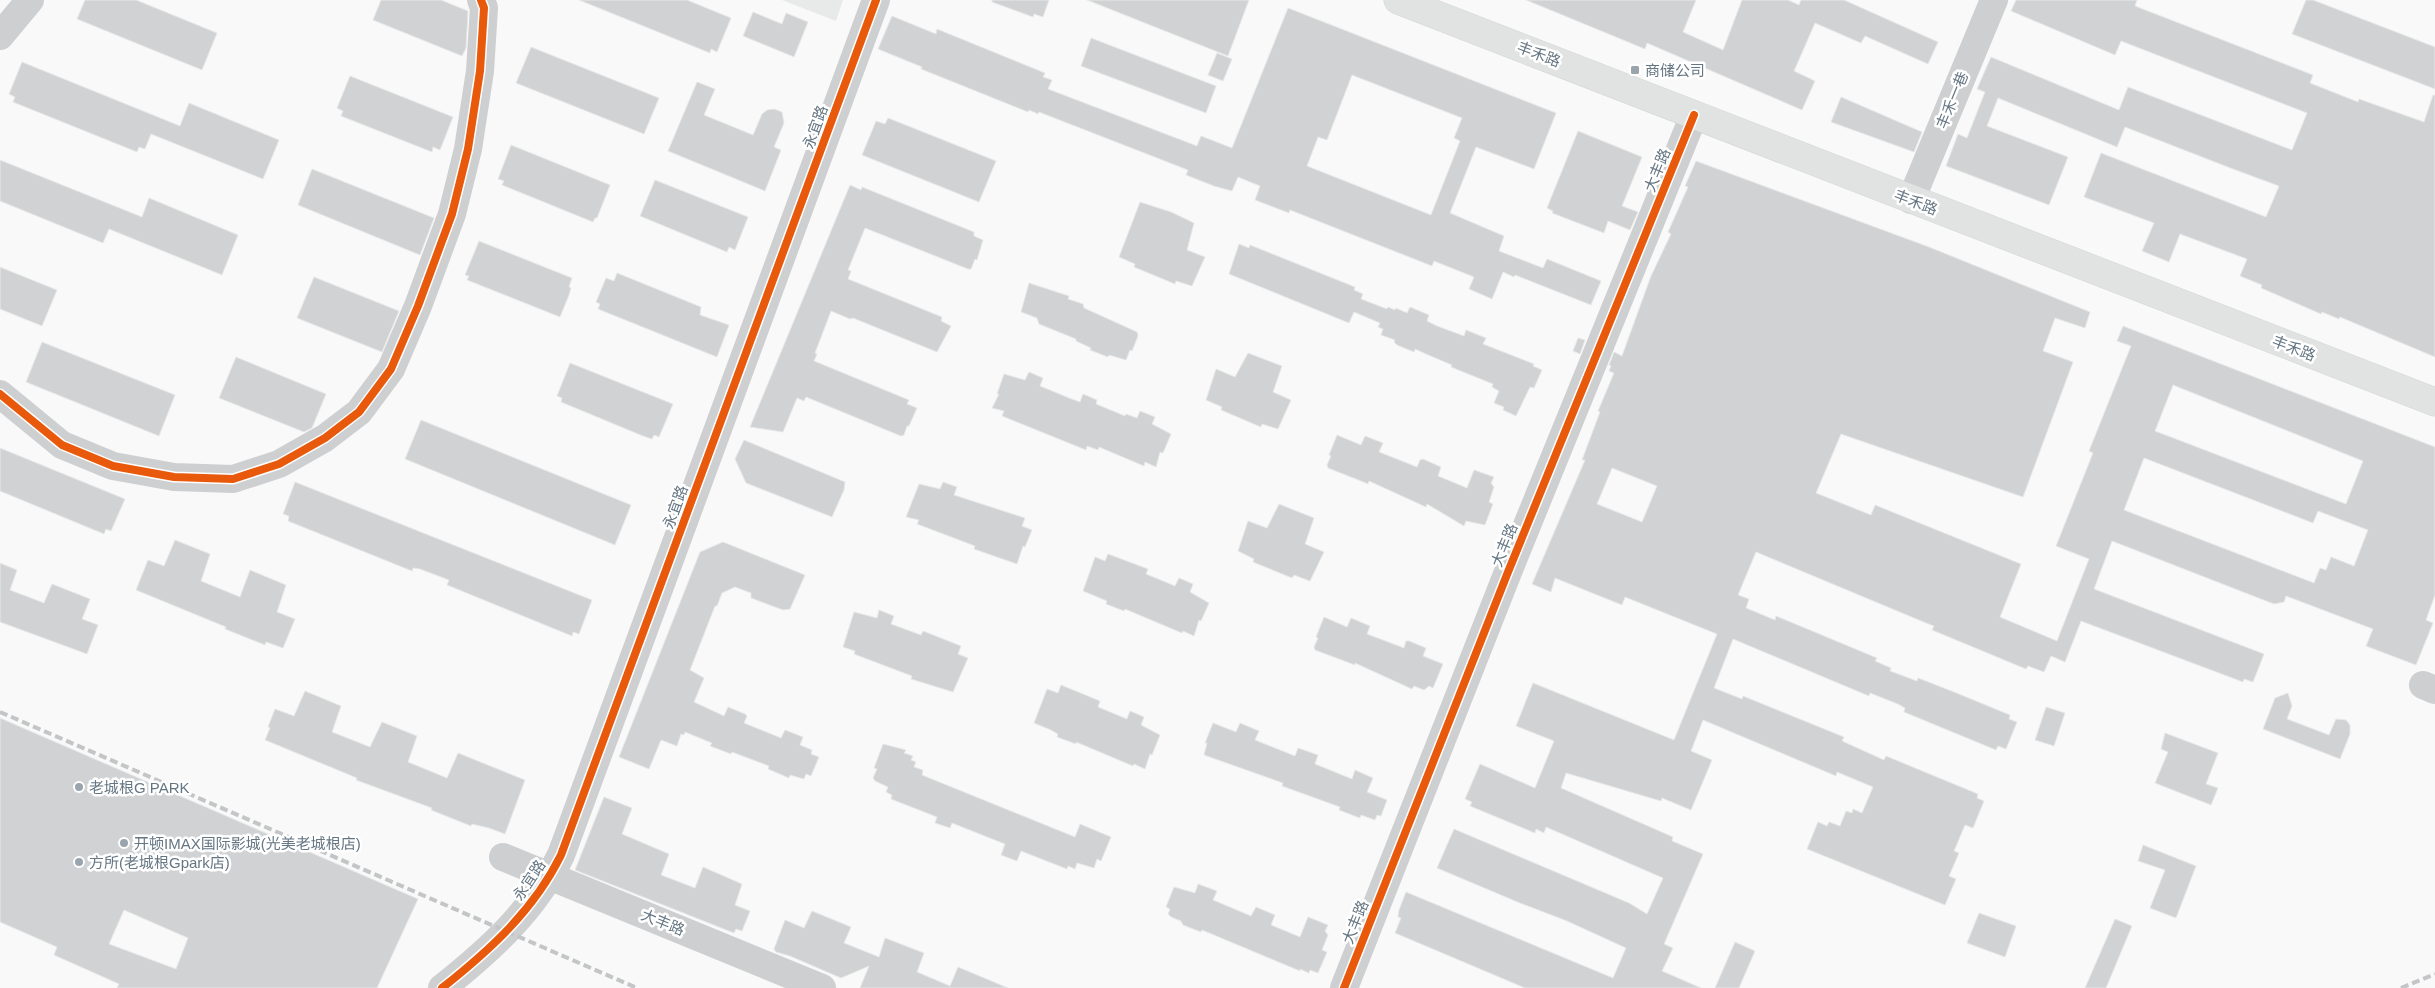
<svg xmlns="http://www.w3.org/2000/svg" width="2435" height="988" font-family="Arial,'Noto Sans SC',sans-serif">
<rect width="100%" height="100%" fill="#f9f9f9"/>
<path fill="#e8e9e9" d="M782 0H843L836 21Z"/>
<path fill="#d0d2d3" stroke="#e8e8e8" fill-rule="evenodd" d="M85 0H136L217 33 202 70 77 19Z
M381 0H441L468 11 466 48 462 56 373 20Z
M579 0H687L731 18 717 52 711 49 710 53Z
M992 0H1049L1043 17 1034 14 1033 17 992 2Z
M1087 0H1249L1228 56Z
M1526 0H1696L1683 32 1723 50 1742 0H1788L1799 5 1801 0H1844L1938 42 1928 64 1865 36 1861 43 1815 23 1794 71 1815 81 1802 110 1647 43 1645 49Z
M2016 0H2137L2135 6 2313 75 2310 83 2358 102 2359 99 2424 122 2433 95H2435V357L2340 317 2339 319 2322 312 2321 314 2261 288 2262 285 2240 276 2247 259 2180 234 2169 262 2142 251 2154 223 2084 197 2101 153 2266 217 2279 186 2233 169 2125 127 2117 147 1998 98 1987 126 2068 157 2049 205 1946 166 1958 134 1967 138 1985 92 1977 89 1991 57 2119 110 2128 87 2292 150 2307 113 2121 41 2115 55 2011 11Z
M2306 0H2313L2435 47V89L2292 34Z
M1288 8 1556 113 1534 169 1476 147 1450 213 1504 236 1499 251 1543 268 1547 259 1601 281 1591 305 1515 275 1514 277 1503 272 1492 299 1469 289 1474 277 1434 261 1432 266 1290 210 1289 213 1255 200 1260 186 1238 177 1232 191 1214 186 1186 175 1188 170 1039 112 1038 114 1029 110 1028 112 921 69 922 67 878 49 892 16 936 34 937 29 1045 73 1043 77 1052 80 1048 89 1197 146 1201 136 1232 148ZM1352 75 1462 118 1454 138 1460 141 1431 215 1307 166 1318 137 1327 140Z
M753 12 782 24 786 13 808 22 794 57 743 36Z
M1091 38 1216 86 1206 113 1081 66Z
M531 47 659 98 644 134 516 83Z
M1217 53 1232 59 1223 81 1208 75Z
M22 62 180 126 189 103 279 140 263 179 151 134 145 149 139 147 137 152 13 102 15 97 9 94Z
M350 76 453 117 440 150 433 147 432 152 341 116 343 111 337 108Z
M697 82 715 89 704 115 753 135 762 114 767 110 774 109 782 112 784 123 774 147 781 150 765 191 668 151Z
M1841 97 1922 132 1914 152 1831 122Z
M888 118 996 161 979 202 862 155 876 121 885 124Z
M1578 131 1642 157 1622 206 1638 212 1630 230 1608 221 1604 233 1552 213 1553 211 1547 208Z
M511 145 610 185 597 218H595L593 222 502 185 504 181 498 179Z
M0 160 142 217 149 198 238 235 222 275 109 229 103 243 0 201Z
M1696 161 1929 247 2090 312 2085 328 2055 318 2043 351 2073 362 2023 497 1841 434 1816 493 1871 515 1875 505 2021 564 2000 617 2057 641 2089 559 2056 546 2093 453 2089 451 2131 346 2117 341 2123 326 2435 447V595L2426 620 2433 623 2416 665 2366 646 2373 629 2286 596 2284 602 2274 604 2112 541 2094 589 2264 654 2253 682 2244 679 2243 682 2081 621 2065 662 2051 656 2044 672 2028 666 2026 669 1932 630 1934 626 1926 623 1756 552 1738 595 1749 599 1746 608 1775 620 1776 616 1877 658 1875 661 1891 668 1890 671 1917 681 1918 678 1954 692 2010 715 2009 719 2017 722 2006 749 1998 746 1996 750 1904 712 1905 708 1898 704 1870 693 1869 696 1733 639 1714 688 1742 699 1743 696 1844 737 1842 741 1884 760 1886 756 1978 794 1977 798 1984 801 1973 828 1965 825 1954 851 1959 853 1949 876 1956 879 1945 905 1807 849 1818 822 1827 826 1829 822 1840 826 1846 811 1852 813 1853 809 1862 813 1873 787 1837 772 1836 776 1703 720 1691 751 1712 760 1691 810 1662 798 1661 801 1566 773 1561 788 1673 837 1672 841 1703 854 1664 944 1673 948 1662 971 1701 988H1525L1395 933 1401 918 1398 917 1399 910 1406 892 1613 978 1626 948 1567 921 1520 903 1437 868 1454 829 1629 903 1647 914 1663 878 1546 827 1544 833 1536 829 1535 833 1470 806 1472 802 1465 799 1480 764 1535 788 1554 741 1516 726 1533 683 1674 740 1717 634 1625 597 1622 605 1555 578 1551 592 1532 584 1585 460H1582L1600 412 1598 411 1614 373 1609 371 1611 366 1609 365 1614 352 1622 356 1651 276 1671 234 1668 232 1688 187 1685 186ZM2173 385 2363 461 2346 504 2155 431ZM2144 458 2313 523 2318 511 2368 530 2354 566 2331 557 2326 570 2320 568 2314 583 2124 510ZM1612 468 1657 486 1642 522 1597 504Z
M312 169 434 218 420 255 298 205Z
M655 180 748 217 735 250 729 247 727 252 640 216Z
M850 185 861 190 862 187 974 232V236L983 240 977 260 975 259 971 269H968L865 228 848 270 851 271 848 279 942 317 941 321 951 326 937 352 853 318 850 319 831 311 815 353 817 354 814 361 909 400 907 404 917 408 909 426H907L904 435 901 436 806 397 804 401 797 398 783 432 750 427Z
M1140 202 1171 212 1194 223 1187 250 1205 257 1192 286 1176 281 1175 284 1134 267 1135 264 1119 257Z
M479 241 572 278 569 287 571 288 569 295 560 317 467 280 469 276 465 275Z
M1239 244 1249 248 1250 245 1355 287 1354 290 1363 294 1361 299 1387 309 1388 307 1395 310 1396 308 1407 313 1410 307 1429 315 1427 321 1437 326 1464 336 1466 330 1486 338 1483 344 1534 364 1533 366 1542 370 1534 388 1530 387 1516 416 1503 410 1504 407 1494 403 1499 391 1492 387 1493 384 1451 367 1452 365 1426 354 1415 349 1414 352 1397 345 1394 342 1395 340 1381 335 1383 329 1378 327 1380 323 1354 312 1349 323 1229 274Z
M0 267 57 290 42 326 0 309Z
M617 273 701 307 700 315 729 325 717 357 598 309 600 304 596 302 606 278 614 281Z
M314 277 399 311 382 352 297 318Z
M1029 283 1069 296 1068 299 1083 304 1084 308 1137 332 1138 336 1132 351 1130 350 1126 360 1109 355 1108 357 1090 350 1091 348 1076 341V339L1039 324 1037 318 1021 312Z
M1578 338 1585 340 1580 354 1573 351Z
M42 342 175 395 159 436 26 382Z
M1248 353 1282 366 1273 392 1291 400 1278 429 1262 424 1261 427 1221 410 1222 407 1206 400 1216 369 1235 377Z
M236 357 326 394 312 428 304 432 219 398Z
M570 363 673 404 659 437 654 435 652 439 643 436 561 402 562 398 557 396Z
M1029 372 1043 378 1040 386 1069 398 1080 402 1083 394 1097 400 1096 404 1125 416 1126 414 1137 418 1140 411 1155 417 1152 424 1171 434 1163 453 1160 452 1156 467 1145 462 1144 466 1099 447 1098 450 1087 446 1086 450 1002 416 1004 411 992 408 999 394H997L1004 374 1025 380Z
M421 420 631 505 615 545 405 459Z
M1337 435 1361 445 1365 436 1383 443 1379 452 1417 467 1420 460 1423 459 1441 467 1438 476 1467 488 1474 470 1494 477 1491 483 1494 487 1489 502 1493 504 1485 525 1466 521 1464 526 1427 504 1426 507 1369 481 1368 484 1361 481 1328 468 1327 465 1331 456 1329 455Z
M744 440 845 482 844 490 832 517 746 483 735 459Z
M0 448 125 499 111 531 106 529 104 534 0 491Z
M295 482 592 600 579 634 573 632 572 636 447 585 449 580 420 569 413 568 412 571 288 521 289 516 283 514Z
M943 482 957 487 954 495 1025 518 1022 526 1032 530 1025 547 1023 546 1017 564 974 549 975 546 917 524 919 520 906 517 919 484 940 489Z
M1279 504 1314 518 1305 544 1324 552 1310 581 1294 575 1292 578 1253 562 1254 559 1238 551 1248 521 1267 528Z
M175 540 210 554 201 581 240 597 250 570 286 585 277 612 295 619 283 648 266 642 265 645 225 629 226 627 136 590 148 560 164 566Z
M723 542 805 575 790 609 783 610 751 598V593L735 587 722 593 717 606H715L690 670 704 678 694 702 724 716 728 707 745 714 747 716 744 723 781 738 785 730 803 737 800 745 812 750 811 754 819 757 811 776 806 774 804 779 790 775 789 778 768 769 769 766 732 752 731 754 710 746 712 743 685 732 684 735 681 734 677 746 661 740 649 769 619 757 700 552Z
M1108 554 1148 569 1146 574 1175 586 1179 578 1193 584 1190 592 1209 603 1201 621 1199 620 1194 636 1183 631 1182 633 1125 609 1124 611 1106 604 1107 601 1083 591 1095 557 1105 561Z
M0 563 17 570 10 590 44 603 52 584 90 599 82 619 98 625 87 654 0 622Z
M879 610 894 616 891 624 921 635 923 631 961 646 958 654 968 658 953 692 911 679 912 676 854 654 855 651 843 647 854 612 877 618Z
M1324 617 1347 627 1351 618 1370 626 1367 634 1404 648 1406 641H1409L1426 648 1423 656 1443 664 1433 688 1429 686 1424 690 1414 686 1412 689 1355 663V665L1315 650 1314 647 1318 638 1316 637Z
M1061 685 1100 701 1098 707 1127 719 1130 711 1144 717 1141 725 1160 735 1152 755 1150 754 1145 769 1134 764 1133 766 1076 742V744L1057 737 1058 734 1051 730 1034 723 1047 689 1058 693Z
M305 691 341 706 332 732 370 747 382 722 417 736 408 762 447 778 458 753 525 780 505 834 489 828 472 824 471 826 431 810 432 808 356 780 357 778 265 740 270 728 268 727 275 709 294 716Z
M2288 693 2292 706 2287 719 2329 735 2336 719 2346 720 2350 725V734L2340 759 2263 729 2275 698Z
M2046 707 2065 713 2054 746 2035 740Z
M0 718 418 899 377 988H117L119 984 54 955 57 947 0 922ZM124 910 188 938 176 969 109 944Z
M1213 723 1236 732 1240 723 1259 731 1255 740 1295 756 1298 748 1318 755 1315 764 1352 779 1355 770 1373 778 1367 792 1387 800 1381 816 1377 815 1375 820 1361 815 1360 818 1339 810 1340 807 1282 786 1283 783 1204 755 1207 743H1205Z
M2165 733 2218 753 2206 784 2218 788 2211 805 2155 783 2168 752 2161 749Z
M883 744 906 750 904 753 913 756 911 760 916 762 914 767 923 770 922 775 1075 837 1080 824 1111 837 1101 861 1097 859 1094 868 1077 863 1075 869 1068 866 1067 869 1021 851 1017 861 1001 855 1005 844 952 823 950 828 935 823 937 817 891 799 892 795 886 792 888 787 875 781 873 778 877 769 874 768Z
M604 797 632 808 622 834 669 854 661 875 695 888 703 867 742 884 735 905 750 911 742 931 736 929 734 933 575 870Z
M2143 845 2196 866 2176 918 2150 908 2165 870 2138 861Z
M1198 884 1217 891 1213 900 1251 916 1256 907 1275 915 1271 925 1300 937 1308 917 1328 925 1325 931 1328 935 1322 950 1327 952 1318 973 1310 970 1309 973 1300 969V971L1202 930 1201 932 1183 925 1181 921 1171 917 1168 914 1170 909 1166 907 1174 887 1195 893Z
M812 911 851 927 844 943 879 957 885 938 924 953 917 972 950 986 958 967 1008 988H860L869 966 841 978 790 956 776 952 774 949 785 920 804 928Z
M1979 913 2016 926 2005 957 1967 943Z
M2115 919 2132 926 2106 988H2085Z
M1735 942 1755 951 1739 988H1715Z"/>
<g fill="none" stroke-linecap="round" stroke-linejoin="round">
<g stroke="#d5d6d7" stroke-width="29">
<path id="major" d="M1398 0 2435 402"/>
</g>
<path stroke="#cecfd0" stroke-width="28" d="M0 36 30 0
M1911 200 1994 0
M0 394 62 445 113 466 174 477 233 479 279 464 325 438 359 412 391 369 418 306 452 214 468 149 480 71 484 8 481 0
M2423 685 2435 690
M503 857 822 988
M442 988C490 950 534 910 561 855L876 0
M1344 988 1508 572 1694 115"/>
<use href="#major" stroke="#e1e2e2" stroke-width="28"/>
<path stroke="#c3c5c6" stroke-width="4" stroke-dasharray="8 4" stroke-linecap="butt" d="M0 712 637 988
M2401 988 2435 974"/>
<g stroke="#fff" stroke-width="11">
<path id="cycleway" d="M0 394 62 445 113 466 174 477 233 479 279 464 325 438 359 412 391 369 418 306 452 214 468 149 480 71 484 8 481 0
M442 988C490 950 534 910 561 855L876 0
M1344 988 1508 572 1694 115"/>
</g>
<use href="#cycleway" stroke="#e8590c" stroke-width="8"/>
</g>
<g fill="#99a4ac" stroke="#fff" stroke-width="2">
<rect x="1630" y="65" width="10" height="10" rx="2.5"/>
<circle cx="79" cy="787" r="5"/>
<circle cx="124" cy="843" r="5"/>
<circle cx="79" cy="862" r="5"/>
</g>
<g text-anchor="middle" dominant-baseline="central" stroke-width="5" stroke-linejoin="round" paint-order="stroke">
<g font-size="15" fill="#657683" stroke="#fff">
<text transform="translate(1539 54) rotate(21)">丰禾路</text>
<text transform="translate(1952 100) rotate(-68)">丰禾一巷</text>
<text transform="translate(815 127) rotate(-70)">永宜路</text>
<text transform="translate(1657 170) rotate(-68)">大丰路</text>
<text transform="translate(1916 202) rotate(21)">丰禾路</text>
<text transform="translate(2294 348) rotate(21)">丰禾路</text>
<text transform="translate(675 507) rotate(-70)">永宜路</text>
<text transform="translate(1504 545) rotate(-68)">大丰路</text>
<text transform="translate(529 880) rotate(-56)">永宜路</text>
<text transform="translate(663 922) rotate(22)">大丰路</text>
<text transform="translate(1355 922) rotate(-68)">大丰路</text>
</g>
<g font-size="15" fill="#657683" stroke="#fff" text-anchor="start">
<text x="1645" y="70">商储公司</text>
<text x="89" y="787">老城根G PARK</text>
<text x="134" y="843">开顿IMAX国际影城(光美老城根店)</text>
<text x="89" y="862">方所(老城根Gpark店)</text>
</g>
</g>
</svg>
